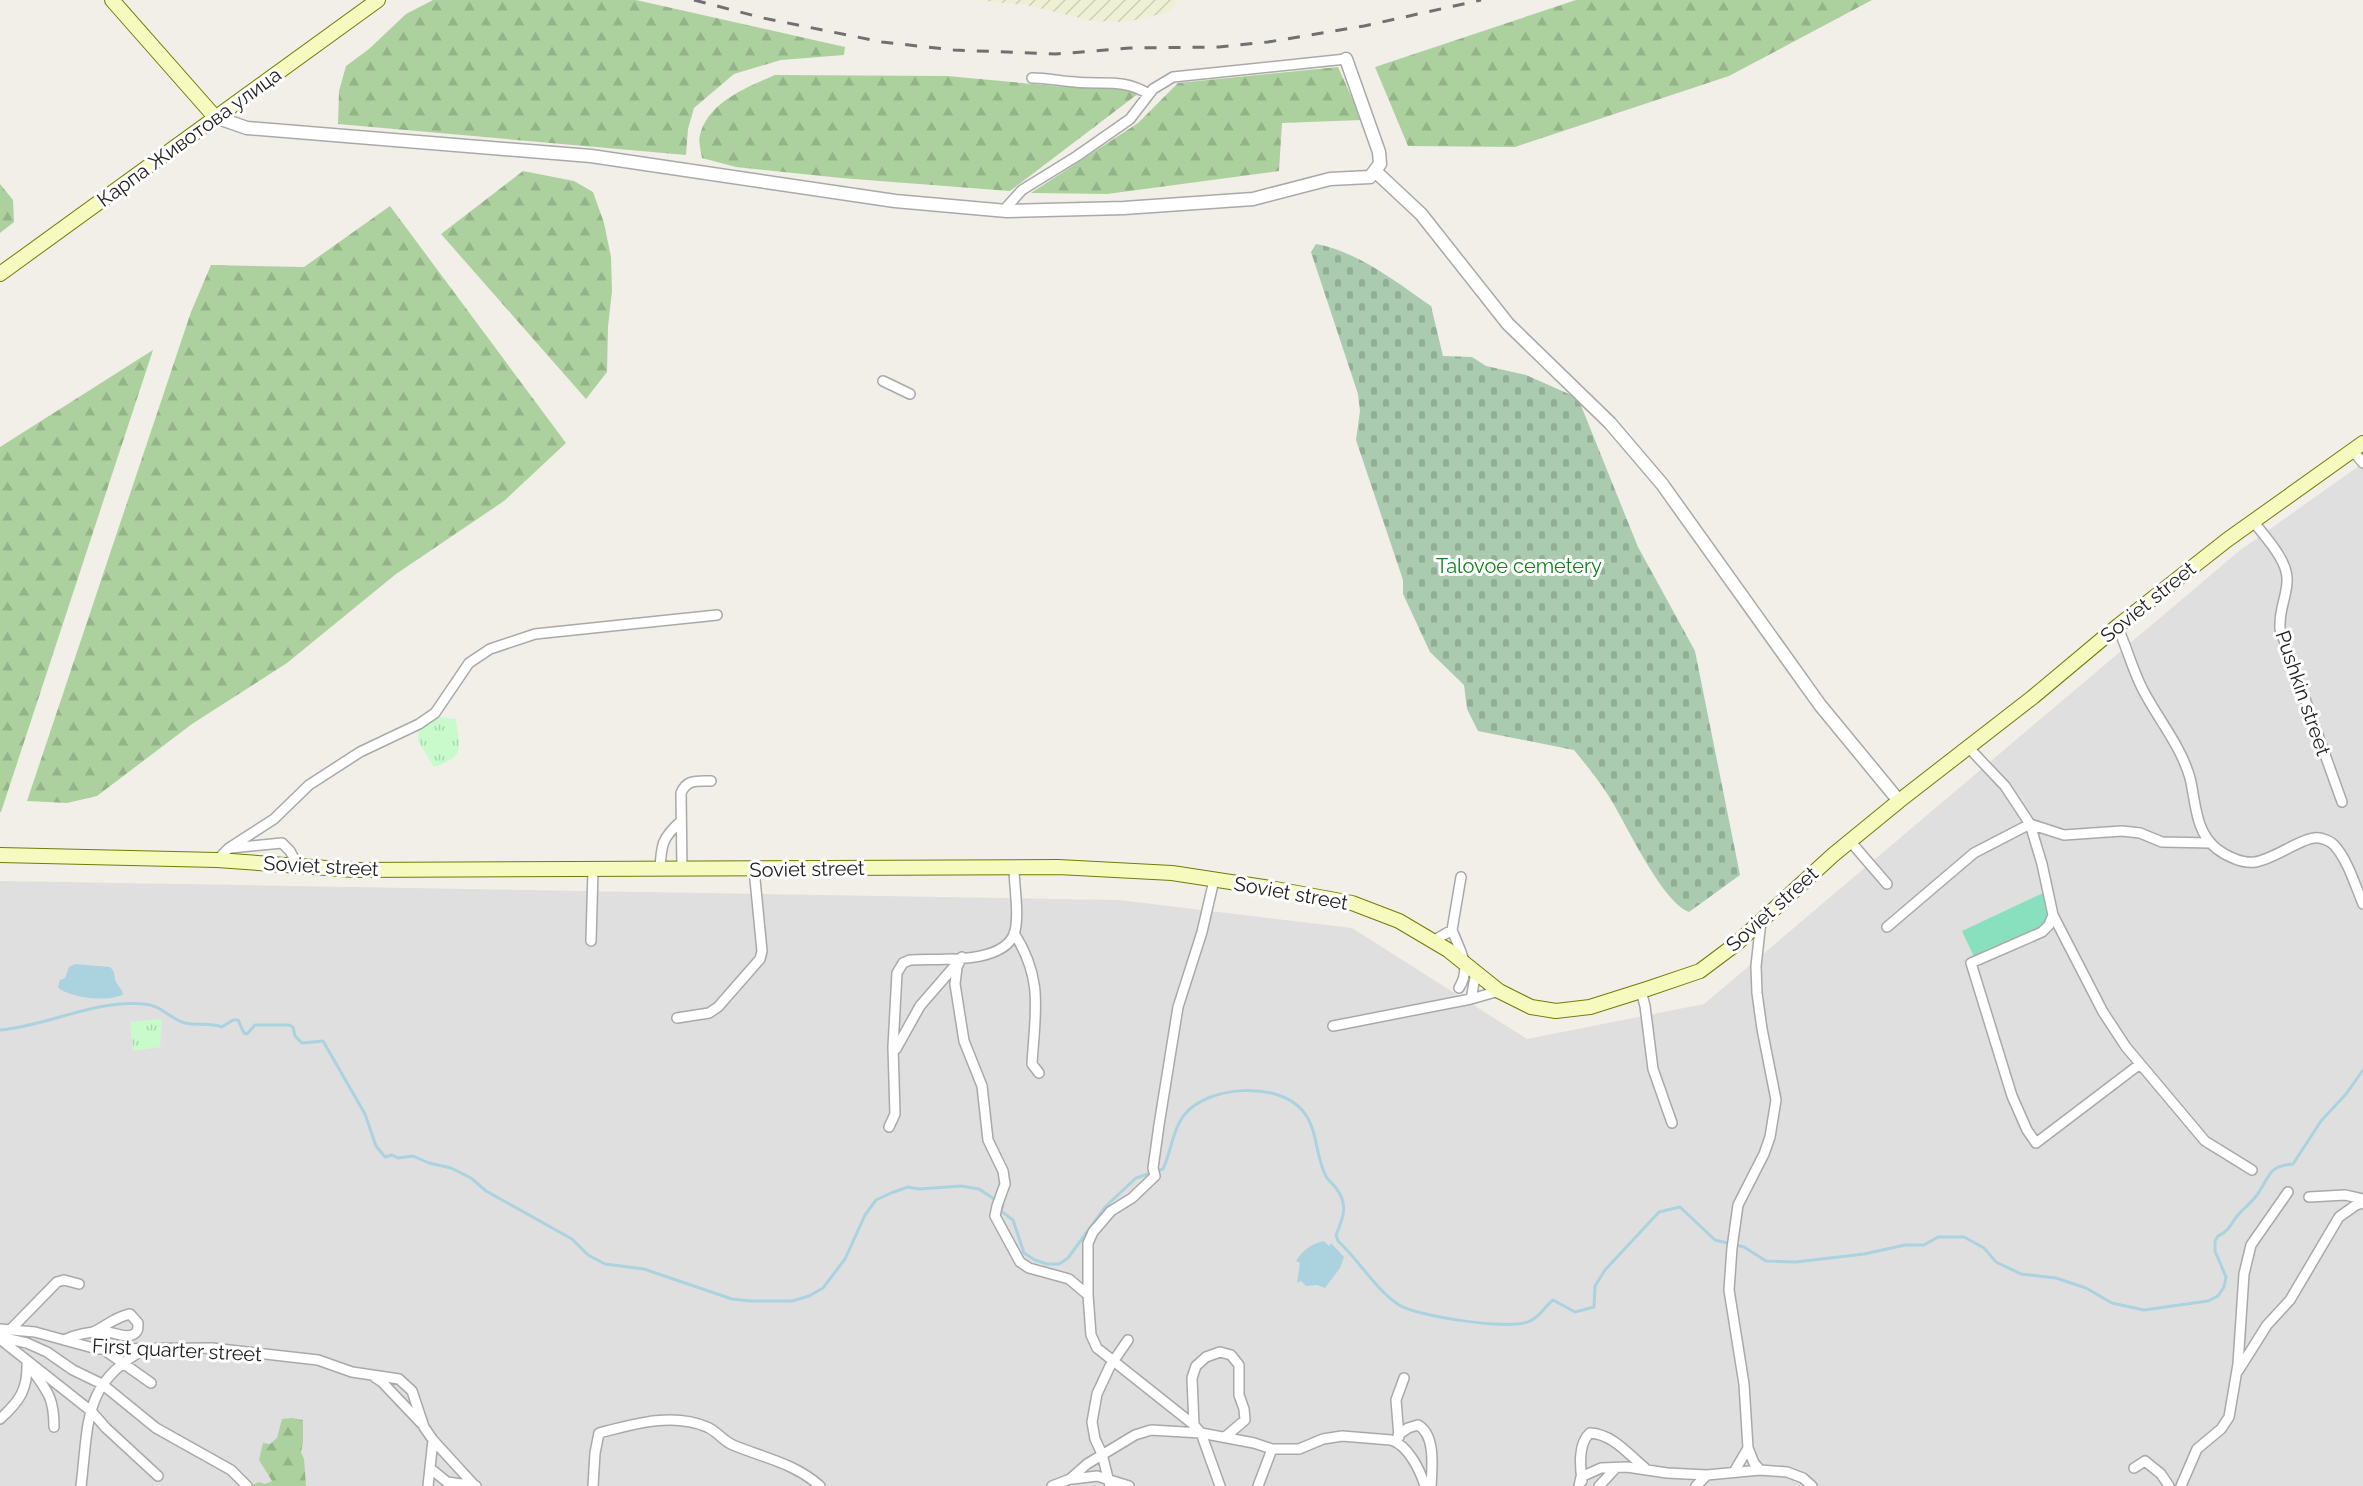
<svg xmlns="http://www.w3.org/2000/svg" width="2363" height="1486" font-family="Raleway,sans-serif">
<defs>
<pattern id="farmland-furrows" width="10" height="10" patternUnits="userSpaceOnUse" patternTransform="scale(1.5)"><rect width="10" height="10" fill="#eef0d5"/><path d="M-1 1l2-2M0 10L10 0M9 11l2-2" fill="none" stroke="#ccceb7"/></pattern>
<pattern id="forest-firs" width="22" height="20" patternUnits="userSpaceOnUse" patternTransform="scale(1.5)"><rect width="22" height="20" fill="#add19e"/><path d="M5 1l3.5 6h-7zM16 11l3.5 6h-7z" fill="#95b388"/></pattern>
<pattern id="cemetery-stones" width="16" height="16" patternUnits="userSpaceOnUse" patternTransform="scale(1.5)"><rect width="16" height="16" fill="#aacbaf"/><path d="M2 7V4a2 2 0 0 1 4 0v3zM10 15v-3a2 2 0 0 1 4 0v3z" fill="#92ae96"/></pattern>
<pattern id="park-tufts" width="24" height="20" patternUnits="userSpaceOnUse" patternTransform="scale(1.5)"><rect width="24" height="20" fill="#c8facc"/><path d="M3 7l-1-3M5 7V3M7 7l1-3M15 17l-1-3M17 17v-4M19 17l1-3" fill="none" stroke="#acd6af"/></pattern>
</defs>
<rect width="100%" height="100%" fill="#f2efe9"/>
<path fill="#e0dfdf" d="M2363 463V1486H0V881L1119 900 1352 928 1527 1039 1704 1004 2239 551Z"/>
<path fill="url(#farmland-furrows)" d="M977 0H1179L1169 12 1126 22 1092 21 1026 5Z"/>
<path fill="url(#forest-firs)" d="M433 0H636L845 47 844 55 781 60 734 74 694 108 688 129 686 155 338 124 339 91 346 66 369 49 406 14Z
M1576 0H1872L1729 76 1515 147 1408 146 1375 67Z
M1338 67 1362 120 1282 123 1279 171 1107 194 1031 193 1138 123 1178 83Z
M775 75 947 76 1066 87 1122 88 1139 93 1010 191 841 178 736 167 702 158C701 151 698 141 700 135 708 102 747 87 775 75Z
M523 171 574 181 593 192 604 223 611 257 612 291 608 327 607 372 586 399 441 234Z
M0 184 13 200 14 222 0 233Z
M390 206 566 443 504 501 396 574 287 663 192 724 97 796 67 803 27 801 191 312 211 265 304 267Z
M153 350 1 812H0V447Z
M292 1418 303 1420V1442L301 1452 304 1459 306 1486H250L259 1482 265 1484 272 1481 259 1460 263 1443 270 1444 277 1438 282 1419Z"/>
<path fill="url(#cemetery-stones)" d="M1316 244C1359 252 1396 282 1431 306L1443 356 1472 357 1486 366 1526 375 1578 398 1638 547 1695 651 1740 875 1689 912C1661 901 1626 823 1608 795 1598 779 1586 765 1574 750L1478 731 1467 709 1464 685 1430 652 1403 594V580L1356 440 1360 411 1358 394 1311 252Z"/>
<path fill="url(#park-tufts)" d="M438 717 456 719C459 750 467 755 434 767L418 741 419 730Z
M162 1019 160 1047 133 1051 130 1022Z"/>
<path fill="#88e0be" d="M2043 893 2050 915 2041 929 1975 959 1962 931Z"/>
<path fill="#aad3df" d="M75 964 110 967C115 972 114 973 115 979 116 985 122 987 123 995 104 1002 77 998 61 990L58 987 60 980 65 978 69 967Z
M1324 1241 1329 1246 1331 1243 1344 1257 1340 1268 1325 1288 1317 1285 1306 1286 1301 1281 1297 1283 1300 1263 1296 1261C1304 1249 1311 1244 1324 1241Z"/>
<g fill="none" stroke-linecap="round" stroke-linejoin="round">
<path stroke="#aad3df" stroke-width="3" d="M0 1030C48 1026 95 999 144 1004 161 1005 170 1019 185 1023 198 1026 209 1022 222 1027L233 1020H238L244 1033 247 1034 255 1025H289L293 1027 295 1036 302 1043 323 1041 365 1114 376 1146 385 1157 392 1155 398 1158 413 1156 429 1163 451 1168 471 1178 486 1191 572 1239 588 1255 605 1264 644 1269 732 1299 750 1301H792L809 1296 823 1288 845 1259 865 1215 876 1200 891 1193 908 1187 919 1189 961 1186 979 1189 1003 1205 1001 1211 1013 1220 1024 1253 1035 1260 1047 1264H1059L1068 1258 1106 1206 1136 1178 1163 1169C1171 1152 1173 1128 1185 1114 1208 1086 1277 1081 1302 1110 1318 1128 1315 1154 1325 1174 1327 1180 1333 1184 1336 1188 1349 1205 1343 1218 1336 1235L1338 1241C1360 1261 1374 1288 1399 1305 1416 1316 1510 1331 1530 1321 1540 1317 1545 1306 1553 1300L1575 1312 1594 1307 1595 1286 1605 1270 1659 1212 1680 1207 1715 1240 1744 1247 1766 1261 1796 1262 1864 1254 1905 1245H1924L1938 1237H1964L1984 1248 1996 1262 2021 1274 2056 1278 2086 1288 2112 1303 2144 1310 2208 1301 2218 1296 2224 1287 2226 1277 2215 1251V1241L2218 1236C2228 1232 2231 1224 2237 1216 2243 1209 2251 1203 2257 1195 2270 1177 2267 1166 2293 1164L2321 1121 2346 1094 2363 1070"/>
<g stroke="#a9a9a9" stroke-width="12">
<path id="minor" d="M1032 78C1047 78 1060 81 1075 82 1105 85 1121 78 1149 94
M1003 211 1022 190 1077 156 1130 119 1153 89 1173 77 1346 59
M883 381 910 394
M2353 451 2363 463
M2253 521C2265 537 2289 561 2287 582 2286 600 2279 608 2280 629L2342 802
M2117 626C2127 647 2132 669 2143 690 2158 719 2181 746 2190 778 2196 803 2195 832 2217 849 2226 856 2243 864 2255 862 2274 859 2300 839 2314 838 2321 837 2331 841 2335 846 2348 861 2355 885 2363 904
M1968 747 2005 786 2030 824 2042 864 2053 915 2103 1012 2126 1047 2205 1141 2252 1170
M1850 841 1887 884
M231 848 282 843 290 851 298 866
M217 860 229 848 274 819 309 785 360 752 419 724 435 713 469 663 490 649 535 634 717 615
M660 870C661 845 662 838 681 821
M682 870 681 793C687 779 697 781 711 781
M2053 915 2049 925 2042 932 1971 963 2012 1096 2027 1130 2036 1143 2140 1064
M1887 927 1974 853 2030 824 2064 835 2122 831 2140 833 2162 842 2211 843
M1452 930C1460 951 1472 967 1459 988
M1014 933C1044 980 1035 1012 1032 1064L1039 1073
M591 941 593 870
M1433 941 1452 930 1461 877
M962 957 957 967 955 984 964 1041 982 1086 988 1140 1003 1171 1005 1184 997 1206 995 1216 1020 1262 1029 1268 1069 1279 1088 1295 1091 1335 1097 1348 1194 1425 1201 1433 1220 1486
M1641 991 1645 1006 1653 1069 1672 1123
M1471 999 1476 972
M677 1018 709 1013 718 1007 760 959 762 951 754 869
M1333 1026 1471 999 1499 991
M896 1049 920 1006 959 961
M889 1127 895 1114 893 1047 897 973 903 963 910 960C938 958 1002 965 1014 934 1020 918 1014 886 1014 868
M2309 1197 2345 1195 2363 1199
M1088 1295V1243L1093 1232 1111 1211 1132 1198 1155 1176 1153 1168 1159 1125 1178 1007 1202 932 1214 880
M0 1329 35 1332 97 1349 212 1348 318 1360 352 1372 399 1379 412 1391 424 1427 433 1440 475 1486
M10 1330 57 1282 64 1280 79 1284
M0 1337 27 1343 47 1352 73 1370 102 1384 156 1428 231 1470 247 1486
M0 1339 91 1411 106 1428 158 1476
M64 1340C79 1333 92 1331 108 1332 115 1333 125 1338 132 1335 138 1333 138 1329 138 1323L130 1314C115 1317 106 1326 93 1332
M103 1349 151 1383
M33 1371C49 1393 54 1400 54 1427
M2238 1371 2267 1325 2290 1300 2339 1217 2356 1205 2363 1203
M373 1376 382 1382 421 1423
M0 1419C20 1401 28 1389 27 1362
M1194 1425 1192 1378 1196 1366 1206 1357 1220 1352 1231 1355 1239 1365V1395L1244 1409 1245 1420 1225 1437
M1398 1435 1408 1428 1418 1425C1436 1435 1432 1468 1431 1486
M1399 1437 1396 1400 1404 1378
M2134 1468 2145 1461 2161 1474 2169 1486
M431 1469 447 1482 476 1486
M1760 1470 1754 1463 1748 1448 1744 1384 1729 1290 1732 1248 1738 1205 1764 1154 1770 1137 1776 1100 1762 1029 1757 993 1756 966 1761 921
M1734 1472 1748 1448
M1073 1479 1097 1476 1129 1486
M1582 1481C1580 1466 1578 1443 1590 1433 1613 1434 1629 1455 1645 1468
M81 1486C89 1422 82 1382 147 1348
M428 1486 433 1440
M593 1486 595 1453 599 1433C633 1424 673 1412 707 1427 717 1431 723 1441 733 1445 764 1458 794 1463 820 1486
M1052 1486 1070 1479 1087 1464 1135 1435 1151 1430 1201 1433 1254 1443 1272 1449H1299L1323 1439 1342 1436 1391 1440C1408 1445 1420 1470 1425 1486
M1110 1486 1102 1454 1095 1439 1092 1422 1097 1394 1110 1366 1128 1340
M1258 1486 1272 1449
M1579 1486 1581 1477 1601 1468 1627 1467 1667 1473 1707 1475 1760 1470 1787 1472 1803 1478 1812 1486
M1599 1486 1615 1469
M1696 1486 1707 1475
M2181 1486 2197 1449 2221 1429 2229 1417 2238 1364 2244 1274 2251 1245 2288 1192"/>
</g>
<g stroke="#a9a9a9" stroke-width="15">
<path id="tertiary" d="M215 117 247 128 591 156 895 201 1007 211 1124 208 1253 199 1330 179 1370 177 1380 164 1379 152 1346 59
M1376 172 1421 214 1508 324 1610 423 1662 484 1820 705 1899 801"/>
</g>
<g stroke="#707d05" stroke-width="16">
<path id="secondary" d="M112 0 215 117
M0 274 378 0
M0 855 217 860 354 870 1058 867 1172 873 1270 888 1352 903 1399 921 1448 950 1499 991 1531 1007 1556 1011 1590 1007 1647 989 1700 971 1736 944 1833 855 1899 801 2033 697 2119 625 2227 540 2363 443"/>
</g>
<use href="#minor" stroke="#fff" stroke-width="9"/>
<use href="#tertiary" stroke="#fff" stroke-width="12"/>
<use href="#secondary" stroke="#f7fabf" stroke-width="14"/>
<path stroke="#707070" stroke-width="3" stroke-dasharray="12 12" stroke-linecap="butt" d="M694 0 763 18 882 42 954 50 1056 54 1130 48 1219 47 1268 42 1364 26 1481 0"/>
</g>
<g text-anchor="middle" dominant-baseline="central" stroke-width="6" stroke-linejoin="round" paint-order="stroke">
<g font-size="20" fill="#222" stroke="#fff">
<text transform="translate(189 137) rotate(-36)">Карпа Животова улица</text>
<text transform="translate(2148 602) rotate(-39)">Soviet street</text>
<text transform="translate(2303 693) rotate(71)">Pushkin street</text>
<text transform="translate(321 866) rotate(3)">Soviet street</text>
<text transform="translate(807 869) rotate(-1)">Soviet street</text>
<text transform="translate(1291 893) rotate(10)">Soviet street</text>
<text transform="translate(1772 909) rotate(-42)">Soviet street</text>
<text transform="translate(177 1350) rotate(3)">First quarter street</text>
</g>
<g font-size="20" fill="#0c8416" stroke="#fff">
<text x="1519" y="566">Talovoe cemetery</text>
</g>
</g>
</svg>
